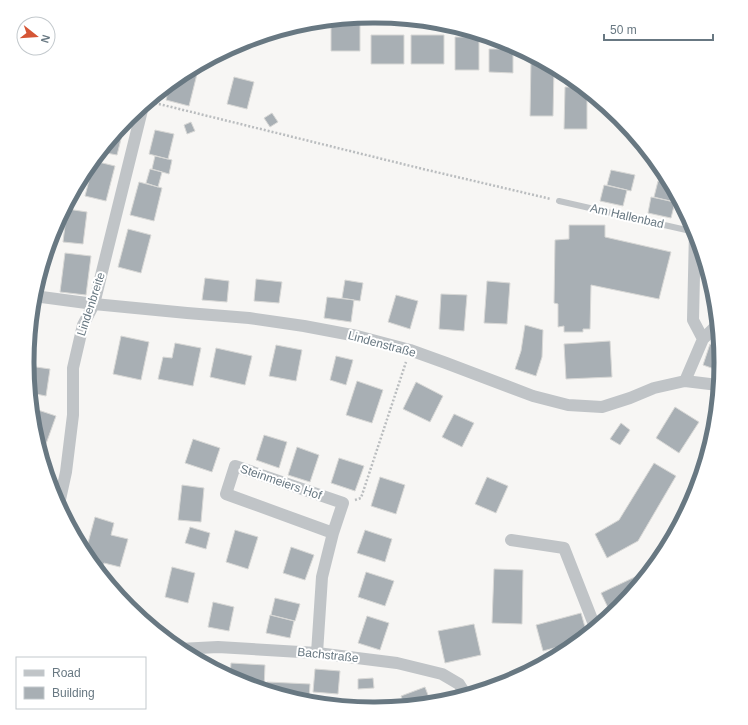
<svg xmlns="http://www.w3.org/2000/svg" width="748" height="725" font-family="Arial,sans-serif">
<rect width="100%" height="100%" fill="#f7f6f4"/>
<path fill="#a8afb4" stroke="#d8d8d6" d="M312 22 311 30 289 28 307 23Z
M331 22H360V51H331Z
M371 35H404V64H371Z
M411 35H444V64H411Z
M455 37H479V70H455Z
M489 49H513V73L489 72Z
M531 59H537L554 68 553 116H530Z
M187 71 197 74 189 106 166 100 170 84 182 74Z
M234 77 254 82 247 109 227 104Z
M565 87H582L587 91V129H564Z
M272 113 278 122 270 127 264 118Z
M191 122 195 131 187 134 184 125Z
M122 126 124 127 117 155 101 152Z
M155 130 174 134 168 159 149 154Z
M155 156 172 160 169 174 152 169Z
M94 161 115 166 106 201 85 196Z
M150 169 162 172 158 187 146 183Z
M611 170 635 175 631 191 607 185Z
M658 181 669 184 678 200V203L654 197Z
M139 182 162 188 154 221 130 215Z
M604 185 627 190 623 206 600 201Z
M651 197 675 202 671 218 648 213Z
M67 209 87 212 83 244 63 242Z
M569 225H605V237L671 252 659 299 591 285 590 329H583V332H564V326L558 327V304L554 303 555 240 569 239Z
M128 229 151 235 141 273 118 267Z
M65 253 91 256 86 295 60 292Z
M205 278 229 281 227 302 202 300Z
M256 279 282 282 279 303 254 301Z
M345 280 363 283 360 301 342 298Z
M487 281 510 283 507 324 484 323Z
M441 294 467 295 464 331 439 329Z
M396 295 418 301 410 329 388 322Z
M327 297 354 300 351 322 324 318Z
M525 325 543 330 542 357 536 376 515 369 521 351Z
M121 336 149 342 141 380 113 374Z
M610 341 612 377 566 379 564 344Z
M175 343 201 348 193 386 158 379 163 357 172 358Z
M710 344 719 348 720 363V371L703 365Z
M276 345 302 350 296 381 269 376Z
M216 348 252 356 245 385 210 377Z
M336 356 353 360 346 385 330 380Z
M29 366 50 369 46 396 31 393 28 369Z
M357 381 383 390 372 423 346 415Z
M416 382 443 396 430 422 403 409Z
M675 407 699 422 679 453 656 438Z
M35 409 56 416 42 455 34 430 33 415Z
M454 414 474 423 462 447 442 437Z
M621 423 630 430 620 445 610 439Z
M264 435 287 442 279 468 256 460Z
M193 439 220 448 212 472 185 463Z
M297 447 319 455 310 482 288 475Z
M339 458 364 466 355 491 331 483Z
M654 463 676 476 638 541 607 558 595 534 619 520Z
M380 477 405 485 396 514 371 506Z
M487 477 508 486 496 513 475 504Z
M182 485 204 488 201 522 178 520Z
M95 517 114 523 111 535 128 539 120 567 104 563 101 574 85 554Z
M190 527 210 533 206 549 185 543Z
M235 530 258 537 248 569 226 562Z
M365 530 392 539 385 562 357 553Z
M291 547 314 555 305 580 283 573Z
M172 567 195 573 188 603 165 597Z
M494 569 523 570 522 624 492 623Z
M366 572 394 581 385 606 358 597Z
M637 576 640 582 619 608 611 614 601 593Z
M275 598 300 604 295 621 271 615Z
M213 602 234 607 229 631 208 627Z
M581 613 587 634 576 642 543 651 536 625Z
M270 615 294 621 290 638 266 633Z
M367 616 389 623 380 650 358 643Z
M474 624 481 655 445 663 438 631Z
M231 663 265 665 264 689 241 683 230 676Z
M315 669 340 671 338 694 313 692Z
M373 678 374 688 358 689V679Z
M267 682 310 684 309 700 296 699 267 690Z
M425 687 431 703 405 706 401 696Z
M386 700 391 707 377 709 376 708Z"/>
<g fill="none" stroke-linecap="round" stroke-linejoin="round">
<path stroke="#babdbf" stroke-width="2.5" stroke-dasharray="2 2" stroke-linecap="butt" d="M155 103 423 169 551 199
M355 500 361 498 406 362"/>
<path stroke="#c0c4c7" stroke-width="6" d="M559 201 695 232"/>
<path stroke="#c0c4c7" stroke-width="12" d="M695 231 693 320 703 339
M34 296 94 304 187 313 249 318 304 326 357 336 410 350 446 363 533 396 568 405 602 407 630 398 654 388 685 381 718 385
M685 381 703 339 717 325
M59 504 66 472 73 415V368L83 325 94 304 143 106
M511 540 564 548 595 627
M179 649 218 647 317 653 397 663 442 674 459 684 466 695
M317 653 322 577 333 533 343 503 235 466 226 494 333 533"/>
</g>
<g text-anchor="middle" dominant-baseline="central" stroke-width="4" stroke-linejoin="round" paint-order="stroke">
<g font-size="12" fill="#687882" stroke="#fff">
<text transform="translate(627 216) rotate(13)">Am Hallenbad</text>
<text transform="translate(91 304) rotate(-72)">Lindenbreite</text>
<text transform="translate(382 344) rotate(15)">Lindenstraße</text>
<text transform="translate(281 482) rotate(19)">Steinmeiers Hof</text>
<text transform="translate(328 655) rotate(6)">Bachstraße</text>
</g>
</g>
<path d="M0 0H748V725H0ZM373 23H375A339 339 0 0 1 714 362V363A339 339 0 0 1 375 702H373A339 339 0 0 1 34 363V362A339 339 0 0 1 373 23Z" fill="#fff" fill-rule="evenodd"/>
<path fill="none" stroke="#687882" stroke-width="5" d="M373 23H375A339 339 0 0 1 714 362V363A339 339 0 0 1 375 702H373A339 339 0 0 1 34 363V362A339 339 0 0 1 373 23Z"/>
<rect x="16" y="657" width="130" height="52" fill="#ffffff" stroke="#c3c9cd"/>
<rect x="24" y="670" width="20" height="6" fill="#c0c4c7" stroke="#c3c9cd"/>
<text x="52" y="677" font-size="12" fill="#687882">Road</text>
<rect x="24" y="687" width="20" height="12" fill="#a8afb4" stroke="#c3c9cd"/>
<text x="52" y="697" font-size="12" fill="#687882">Building</text>
<g transform="translate(36 36) rotate(107)"><circle r="19" fill="#ffffff" stroke="#c3c9cd"/>
<path d="M0-3L7 15L0 10L-7 15Z" fill="#d55535"/>
<text y="-6" font-size="11" font-weight="bold" text-anchor="middle" fill="#687882">N</text>
</g>
<path d="M604 34v6h109v-6" fill="none" stroke="#687882" stroke-width="2"/>
<text x="610" y="34" font-size="12" fill="#687882" stroke="#ffffff" stroke-width="3" paint-order="stroke">50 m</text>
</svg>
